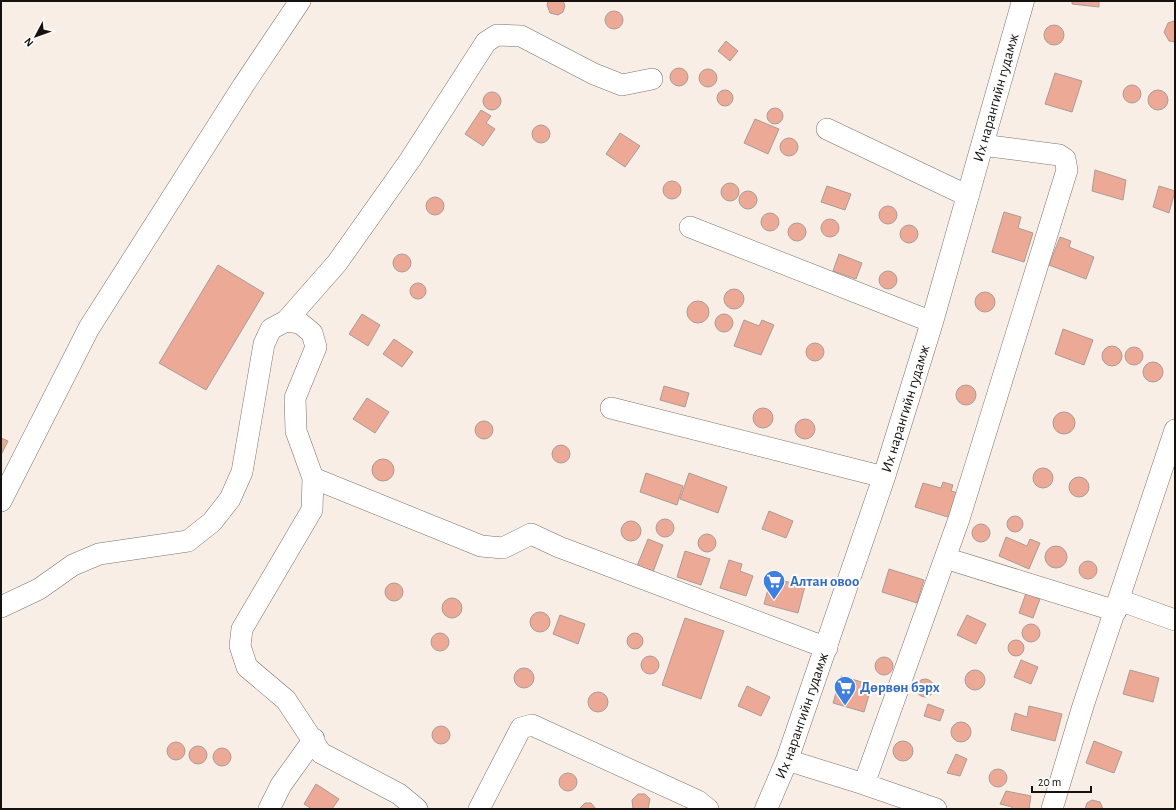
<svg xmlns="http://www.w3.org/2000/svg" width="1176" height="810" font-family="'Alegreya Sans',sans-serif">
<rect width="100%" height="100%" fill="#f9eee5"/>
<path fill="#eca995" stroke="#a99c98" d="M548 1H563L565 6 563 12 558 15 550 13 547 5Z
M1072 1H1099V7L1072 4Z
M605 20a9 9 0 1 1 18 0a9 9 0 1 1-18 0Z
M1174 21H1175V42L1169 41 1164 32 1168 23Z
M1044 35a10 10 0 1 1 20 0a10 10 0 1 1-20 0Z
M726 41 738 51 730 61 718 51Z
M670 77a9 9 0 1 1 18 0a9 9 0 1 1-18 0Z
M699 78a9 9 0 1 1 18 0a9 9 0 1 1-18 0Z
M1055 73 1082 81 1072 112 1045 104Z
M1123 94a9 9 0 1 1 18 0a9 9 0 1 1-18 0Z
M717 98a8 8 0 1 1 16 0a8 8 0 1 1-16 0Z
M1148 100a10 10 0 1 1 20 0a10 10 0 1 1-20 0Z
M483 101a9 9 0 1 1 18 0a9 9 0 1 1-18 0Z
M767 116a8 8 0 1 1 16 0a8 8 0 1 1-16 0Z
M481 110 491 116 486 123 495 129 483 146 465 134Z
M755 119 779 129 768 154 744 143Z
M532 134a9 9 0 1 1 18 0a9 9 0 1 1-18 0Z
M620 133 640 146 625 167 606 154Z
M780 147a9 9 0 1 1 18 0a9 9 0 1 1-18 0Z
M1095 170 1126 180 1123 200 1092 191Z
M663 190a9 9 0 1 1 18 0a9 9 0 1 1-18 0Z
M721 192a9 9 0 1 1 18 0a9 9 0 1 1-18 0Z
M827 186 851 194 845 210 821 202Z
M1159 186 1175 191 1169 213 1153 207Z
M739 200a9 9 0 1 1 18 0a9 9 0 1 1-18 0Z
M426 206a9 9 0 1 1 18 0a9 9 0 1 1-18 0Z
M879 215a9 9 0 1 1 18 0a9 9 0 1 1-18 0Z
M1004 212 1021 217 1018 228 1033 233 1024 262 992 252Z
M761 222a9 9 0 1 1 18 0a9 9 0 1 1-18 0Z
M821 228a9 9 0 1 1 18 0a9 9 0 1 1-18 0Z
M788 232a9 9 0 1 1 18 0a9 9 0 1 1-18 0Z
M900 234a9 9 0 1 1 18 0a9 9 0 1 1-18 0Z
M1060 237 1071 241 1069 247 1094 257 1086 279 1049 265Z
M839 254 862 263 856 279 833 271Z
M393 263a9 9 0 1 1 18 0a9 9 0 1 1-18 0Z
M218 265 264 293 206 390 159 363Z
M879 280a9 9 0 1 1 18 0a9 9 0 1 1-18 0Z
M410 291a8 8 0 1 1 16 0a8 8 0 1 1-16 0Z
M724 299a10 10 0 1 1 20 0a10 10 0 1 1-20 0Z
M975 302a10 10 0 1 1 20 0a10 10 0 1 1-20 0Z
M687 312a11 11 0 1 1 22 0a11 11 0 1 1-22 0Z
M715 323a9 9 0 1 1 18 0a9 9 0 1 1-18 0Z
M362 314 380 325 368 346 349 334Z
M744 320 759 326 762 320 774 325 761 355 734 346Z
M1063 329 1093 340 1084 365 1055 354Z
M394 339 413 352 402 367 383 354Z
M806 352a9 9 0 1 1 18 0a9 9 0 1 1-18 0Z
M1102 356a10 10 0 1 1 20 0a10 10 0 1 1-20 0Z
M1125 356a9 9 0 1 1 18 0a9 9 0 1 1-18 0Z
M1143 372a10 10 0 1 1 20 0a10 10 0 1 1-20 0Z
M956 395a10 10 0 1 1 20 0a10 10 0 1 1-20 0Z
M664 386 689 393 685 407 660 400Z
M367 398 389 412 375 433 353 419Z
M753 418a10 10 0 1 1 20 0a10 10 0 1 1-20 0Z
M1053 423a11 11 0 1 1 22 0a11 11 0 1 1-22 0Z
M795 429a10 10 0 1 1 20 0a10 10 0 1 1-20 0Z
M475 430a9 9 0 1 1 18 0a9 9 0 1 1-18 0Z
M1 438 8 441 1 455Z
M552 454a9 9 0 1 1 18 0a9 9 0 1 1-18 0Z
M372 470a11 11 0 1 1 22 0a11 11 0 1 1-22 0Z
M1033 478a10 10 0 1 1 20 0a10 10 0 1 1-20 0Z
M646 473 683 486 677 505 640 492Z
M689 473 727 487 718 513 680 499Z
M1069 487a10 10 0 1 1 20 0a10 10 0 1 1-20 0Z
M943 482 953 485 951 491 958 493 951 518 915 507 923 483 941 488Z
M769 511 793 521 786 538 762 529Z
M1007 524a8 8 0 1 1 16 0a8 8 0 1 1-16 0Z
M656 528a9 9 0 1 1 18 0a9 9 0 1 1-18 0Z
M621 531a10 10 0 1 1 20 0a10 10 0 1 1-20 0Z
M972 533a9 9 0 1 1 18 0a9 9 0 1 1-18 0Z
M698 543a9 9 0 1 1 18 0a9 9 0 1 1-18 0Z
M1006 537 1027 546 1030 539 1040 543 1029 569 999 556Z
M648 539 663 545 653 572 637 566Z
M1045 557a11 11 0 1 1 22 0a11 11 0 1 1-22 0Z
M685 551 710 559 701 585 677 577Z
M729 560 742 564 740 571 753 576 746 596 720 588Z
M1079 570a9 9 0 1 1 18 0a9 9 0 1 1-18 0Z
M889 569 924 580 917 603 882 592Z
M771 578 805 586 798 613 764 604Z
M385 592a9 9 0 1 1 18 0a9 9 0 1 1-18 0Z
M1026 593 1040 599 1033 618 1019 613Z
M442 608a10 10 0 1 1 20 0a10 10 0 1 1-20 0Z
M530 622a10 10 0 1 1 20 0a10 10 0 1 1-20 0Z
M560 615 585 624 578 644 553 634Z
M967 615 986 624 976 644 957 635Z
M685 618 724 631 701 699 662 685Z
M1022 633a9 9 0 1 1 18 0a9 9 0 1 1-18 0Z
M627 641a8 8 0 1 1 16 0a8 8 0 1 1-16 0Z
M431 642a9 9 0 1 1 18 0a9 9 0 1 1-18 0Z
M1008 648a8 8 0 1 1 16 0a8 8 0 1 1-16 0Z
M641 665a9 9 0 1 1 18 0a9 9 0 1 1-18 0Z
M875 666a9 9 0 1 1 18 0a9 9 0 1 1-18 0Z
M1021 660 1038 667 1031 684 1014 677Z
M514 678a10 10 0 1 1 20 0a10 10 0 1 1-20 0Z
M1130 670 1159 678 1153 702 1123 694Z
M965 680a10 10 0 1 1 20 0a10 10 0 1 1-20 0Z
M841 676 872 685 864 712 833 703Z
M916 688a9 9 0 1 1 18 0a9 9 0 1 1-18 0Z
M747 686 770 697 761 716 738 706Z
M588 702a10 10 0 1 1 20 0a10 10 0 1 1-20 0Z
M928 704 944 710 940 721 924 716Z
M1029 706 1062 714 1055 741 1011 730 1015 713 1027 717Z
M951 732a10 10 0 1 1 20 0a10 10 0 1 1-20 0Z
M432 735a9 9 0 1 1 18 0a9 9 0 1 1-18 0Z
M1094 741 1122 752 1114 773 1086 763Z
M893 751a10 10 0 1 1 20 0a10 10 0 1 1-20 0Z
M167 751a9 9 0 1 1 18 0a9 9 0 1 1-18 0Z
M189 755a9 9 0 1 1 18 0a9 9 0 1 1-18 0Z
M213 757a9 9 0 1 1 18 0a9 9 0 1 1-18 0Z
M956 754 967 759 960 776 947 773Z
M989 778a9 9 0 1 1 18 0a9 9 0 1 1-18 0Z
M559 782a9 9 0 1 1 18 0a9 9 0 1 1-18 0Z
M316 784 339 799 332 809H312L304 804Z
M1006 791 1031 796 1029 809H1012V807L1000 804Z
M638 794H645L650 799 648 809H633L632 800Z
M1092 800 1100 802 1103 809H1085L1087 803Z
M585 803H591L596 809H579Z"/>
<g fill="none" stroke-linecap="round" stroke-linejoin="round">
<g stroke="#7c726b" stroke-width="22">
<path id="minor" d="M827 129 968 196
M690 227 932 322
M286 321 337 263 410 160 486 42 497 35 521 36 594 74 622 85 652 79
M611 408 884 477
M313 478 481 546 503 548 531 534 559 547 827 648
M1 501 89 328 243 86 300 1
M945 558 1116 611
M1119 600 1175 620
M1 607 39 589 73 565 99 554 188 541 212 522 230 499 242 472 264 344 271 329 286 321 300 323 312 333 316 347 295 398 296 431 313 478 312 510 242 629 240 646 247 667 286 700 321 753 399 794 417 809
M787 760 864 784 936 809
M864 784 959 519 1067 170 1065 159 1059 155 982 145
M269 809 281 785 314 739
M479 809 521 728 532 725 698 801 708 809
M1052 809 1083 706 1175 430"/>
</g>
<g stroke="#7c726b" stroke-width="23">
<g id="major">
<path id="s1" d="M766 809 787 760 884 477 932 322 1023 1"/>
</g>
</g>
<use href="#minor" stroke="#fff" stroke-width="21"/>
<use href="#major" stroke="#fff" stroke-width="22"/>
</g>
<defs>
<g id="supermarket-pin" transform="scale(1.15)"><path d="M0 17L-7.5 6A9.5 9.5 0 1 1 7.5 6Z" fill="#3f7fe0" stroke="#fdfdfd"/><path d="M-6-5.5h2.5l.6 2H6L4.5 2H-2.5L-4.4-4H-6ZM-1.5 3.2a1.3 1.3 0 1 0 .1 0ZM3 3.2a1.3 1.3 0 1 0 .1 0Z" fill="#fff"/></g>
</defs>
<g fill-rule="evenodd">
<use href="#supermarket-pin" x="774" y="581"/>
<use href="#supermarket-pin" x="845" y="687"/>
</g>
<g text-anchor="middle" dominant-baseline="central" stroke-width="4" stroke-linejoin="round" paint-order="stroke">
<g font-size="15" fill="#15110e" stroke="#fdfdfd">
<text stroke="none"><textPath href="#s1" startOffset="748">Их нарангийн гудамж</textPath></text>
<text stroke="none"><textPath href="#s1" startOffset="424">Их нарангийн гудамж</textPath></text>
<text stroke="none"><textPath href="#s1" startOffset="100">Их нарангийн гудамж</textPath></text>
</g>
<g font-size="15" font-weight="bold" fill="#366cbe" stroke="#fdfdfd" text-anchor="start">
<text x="790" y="581">Алтан овоо</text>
<text x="860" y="687">Дөрвөн бэрх</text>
</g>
</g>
<rect width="1176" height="810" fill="none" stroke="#15110e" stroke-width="4"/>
<g transform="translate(36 36) rotate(229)" stroke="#fdfdfd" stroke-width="3" paint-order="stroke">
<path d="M0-3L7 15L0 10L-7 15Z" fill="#15110e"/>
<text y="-6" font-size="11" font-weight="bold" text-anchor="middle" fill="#15110e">N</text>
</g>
<path d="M1032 786v6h59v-6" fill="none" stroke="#15110e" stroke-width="2"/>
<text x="1038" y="786" font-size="12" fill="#15110e" stroke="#fdfdfd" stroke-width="3" paint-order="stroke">20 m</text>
</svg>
